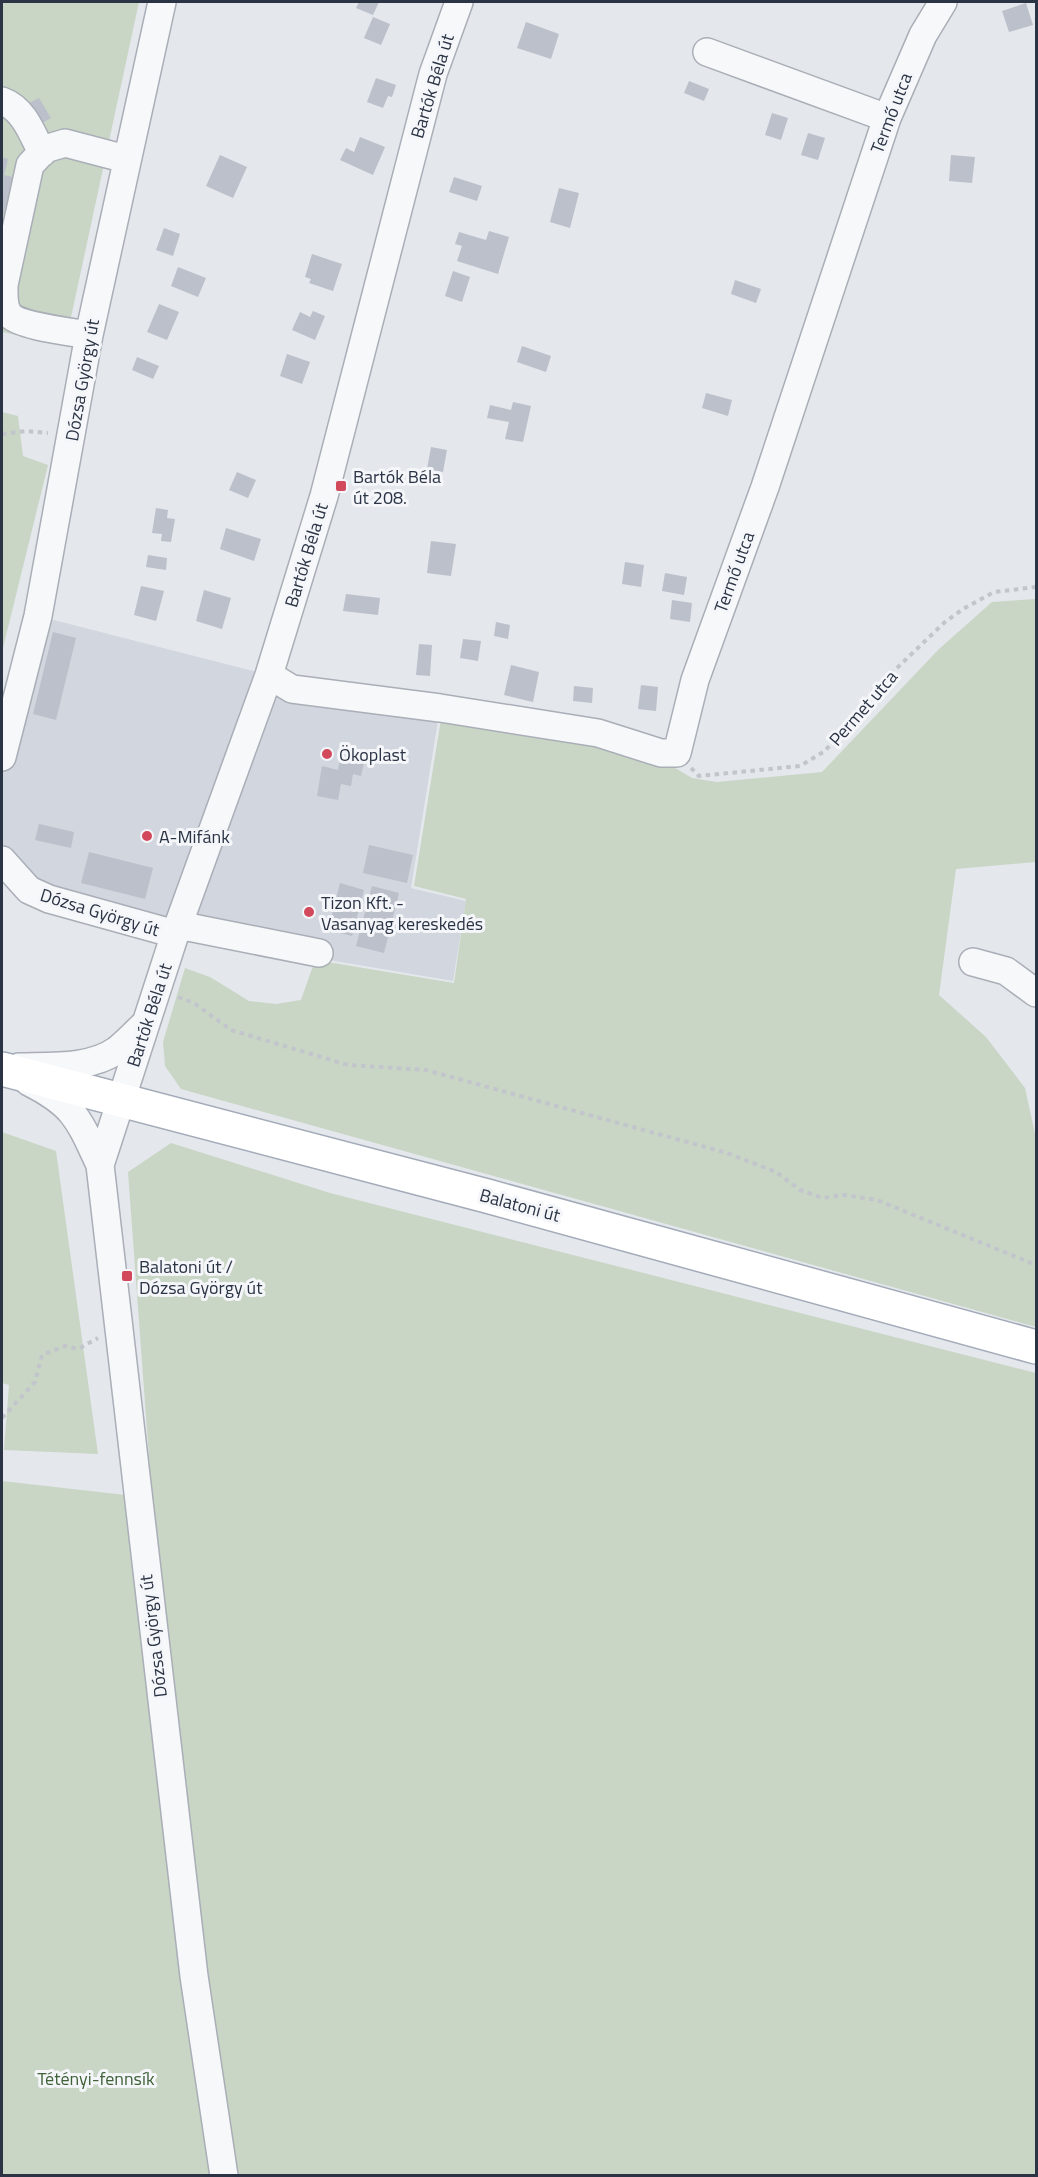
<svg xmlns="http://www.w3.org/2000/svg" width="1038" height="2177" font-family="'Titillium Web',sans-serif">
<rect width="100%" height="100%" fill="#e4e7ec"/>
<path fill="#d2d6de" d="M38 616 269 675 440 708 411 888 466 901 453 981 175 934 49 899 2 860V757Z"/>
<path fill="#c9d6c5" d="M2 2H139L65 345 2 332Z
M2 412 18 416 23 456 48 465 2 652Z
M1036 599V862L956 869 939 995 986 1037 1025 1088 1036 1138V1327L181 1089 165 1066 163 1042 185 968 210 977 249 1001 276 1004 301 1000 315 960 454 983 466 899 414 886 442 713 665 762 692 778 717 782 822 772 939 649 992 602Z
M2 1132 56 1151 98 1454 4 1450 9 1385 2 1383Z
M171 1143 330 1193 1036 1373V2175L2 2176V1481L152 1498 128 1172Z"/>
<path fill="#bbc0ca" d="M359 2H379L373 15 356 8Z
M1026 3 1033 25 1009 32 1002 11Z
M373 17 390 24 381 45 364 38Z
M526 22 559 34 551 59 517 48Z
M376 78 396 85 392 97 388 96 383 108 367 102Z
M689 81 709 89 704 101 684 93Z
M39 98 51 118 39 125 27 104Z
M772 113 788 118 781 140 765 135Z
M808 133 825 138 818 160 801 155Z
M360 137 385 147 373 175 340 160 346 148 354 152Z
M220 155 247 167 233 198 206 186Z
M951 155 975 157 972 183 949 181Z
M2 157 8 159 4 175 13 177 2 220Z
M454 177 482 186 477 201 449 192Z
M559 188 579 193 570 228 550 222Z
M164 228 180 234 173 256 156 250Z
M489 231 509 237 498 274 457 261 462 246 455 244 459 232 486 240Z
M312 254 342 264 333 291 309 283 311 279 305 277Z
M178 267 206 278 198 297 171 286Z
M453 271 470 277 462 302 445 296Z
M735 280 761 289 756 303 731 294Z
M159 304 179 312 167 340 147 332Z
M313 311 325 316 315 340 292 330 300 312 310 317Z
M522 346 551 356 546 372 517 362Z
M287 354 310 362 302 384 280 376Z
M137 357 159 366 153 379 132 370Z
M706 393 732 400 728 416 702 408Z
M513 402 531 406 523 442 505 439 509 422 487 418 490 405 511 410Z
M431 447 447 450 443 472 427 469Z
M237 472 256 480 248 498 229 490Z
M156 508 168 510 167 518 175 519 171 542 161 541 162 534 152 533Z
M226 528 261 539 254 561 220 549Z
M431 541 456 544 451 576 427 573Z
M148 555 167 558 166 570 146 567Z
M625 562 644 565 641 587 622 584Z
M665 573 687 577 684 595 662 591Z
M141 586 164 591 156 621 134 615Z
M204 590 231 598 222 629 196 621Z
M346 594 380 598 378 615 343 611Z
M672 600 692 603 690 622 670 619Z
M496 622 510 625 508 639 494 636Z
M53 632 76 638 56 720 33 714Z
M463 639 481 641 478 661 460 658Z
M419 644 432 645 430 676 416 675Z
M511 665 539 672 533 702 504 695Z
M641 685 658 687 656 711 638 709Z
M574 686 593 688 592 703 573 701Z
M341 754 365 759 361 776 353 774 351 786 341 784 338 800 317 796 322 766 338 770Z
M39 824 74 832 71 848 35 840Z
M369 845 413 855 407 883 363 873Z
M89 852 153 868 145 899 81 883Z
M340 883 364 890 352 936 328 930Z
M372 886 399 893 384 953 356 946Z"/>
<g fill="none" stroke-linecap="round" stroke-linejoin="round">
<g stroke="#a9aeb7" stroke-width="30">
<path id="minor" d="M707 52 887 118
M2 101C24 109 32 133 42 153
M89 335C72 332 16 326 8 313 3 305 4 294 4 285L30 165 45 149 65 143 126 159
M269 675 292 689 440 708 598 733 661 753H677L695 680 765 487 887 118 923 35 943 2
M2 757 38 616 89 335 162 2
M2 860 29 890 49 899 175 934
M178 925 319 953
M973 962 1006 971 1036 993
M19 1067C50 1066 91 1069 117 1050 127 1042 136 1032 145 1024
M29 1082C75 1105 79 1120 100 1165
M224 2176 194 1976 100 1165 175 934 269 675 324 496 433 74 459 2"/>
</g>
<g stroke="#a3abb8" stroke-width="36">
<path id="major" d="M2 1069 487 1196 1036 1347"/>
</g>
<path stroke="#c2c5cb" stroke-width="4" stroke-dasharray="4.5 4.5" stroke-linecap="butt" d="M2 434 26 431 48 433
M691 768 699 776 800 766 825 751 877 687 945 622 963 609 994 592 1036 587
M178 997 194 1003 231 1030 348 1065 426 1070 727 1153 776 1172 800 1190 823 1198 844 1195 877 1200 1036 1265
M2 1418 35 1382 42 1355 65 1346 78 1349 98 1338"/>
<use href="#minor" stroke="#f7f8fa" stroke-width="27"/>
<use href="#major" stroke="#fff" stroke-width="33"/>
</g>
<g fill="#d1495b" stroke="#f4f6f9" stroke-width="2">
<rect x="335" y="480" width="12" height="12" rx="3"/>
<circle cx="327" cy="754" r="6"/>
<circle cx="147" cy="836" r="6"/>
<circle cx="309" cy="912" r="6"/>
<rect x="121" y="1270" width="12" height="12" rx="3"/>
</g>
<g text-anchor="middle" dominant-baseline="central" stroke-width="6" stroke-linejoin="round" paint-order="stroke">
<g font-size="18" fill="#2b3445" stroke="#f4f6f9">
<text transform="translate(432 86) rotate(-73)">Bartók Béla út</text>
<text transform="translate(891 113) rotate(-69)">Termő utca</text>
<text transform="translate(82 380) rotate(-80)">Dózsa György út</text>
<text transform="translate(306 555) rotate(-73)">Bartók Béla út</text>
<text transform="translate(734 572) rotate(-70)">Termő utca</text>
<text transform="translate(863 708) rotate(-49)">Permet utca</text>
<text transform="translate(100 912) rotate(17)">Dózsa György út</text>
<text transform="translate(149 1015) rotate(-72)">Bartók Béla út</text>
<text transform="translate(520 1205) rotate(15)">Balatoni út</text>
<text transform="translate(153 1636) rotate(-97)">Dózsa György út</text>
</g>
<g font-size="18" fill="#2b3445" stroke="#f4f6f9" text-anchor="start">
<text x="353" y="476">Bartók Béla<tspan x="353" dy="21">út 208.</tspan></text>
<text x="339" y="754">Ökoplast</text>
<text x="159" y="836">A-Mifánk</text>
<text x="321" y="902">Tizon Kft. -<tspan x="321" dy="21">Vasanyag kereskedés</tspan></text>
<text x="139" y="1266">Balatoni út /<tspan x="139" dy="21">Dózsa György út</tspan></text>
</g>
<g font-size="18" fill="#3f6138" stroke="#f4f6f9">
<text x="96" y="2078">Tétényi-fennsík</text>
</g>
</g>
<rect width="1038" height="2177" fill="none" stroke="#2b3445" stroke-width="6"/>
</svg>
